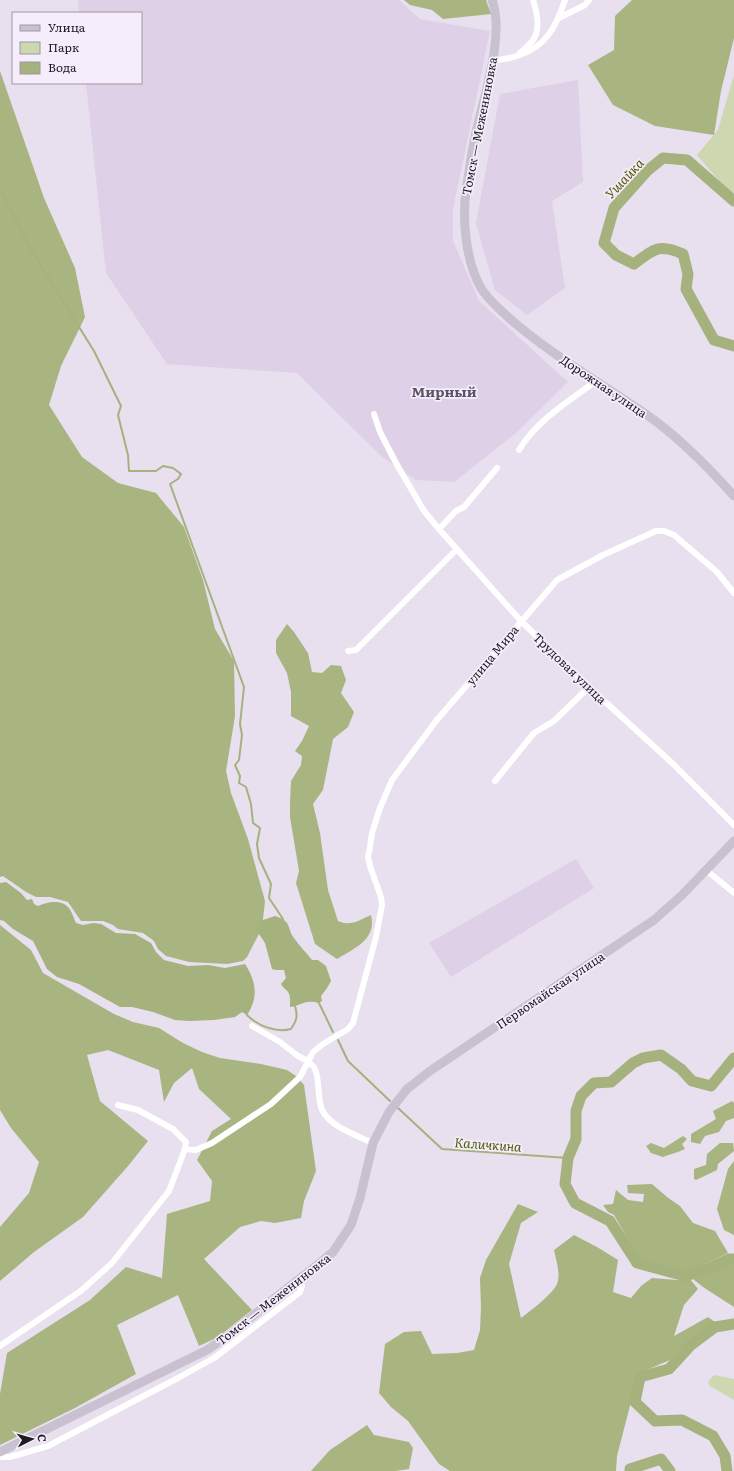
<svg xmlns="http://www.w3.org/2000/svg" width="734" height="1471" font-family="Literata,serif">
<rect width="100%" height="100%" fill="#e8dfef"/>
<path fill="#ddd0e7" d="M78 0H399L420 19 490 31 453 209V241L479 301 568 382 516 433 454 482 416 480 382 457 297 373 167 364 106 273 86 83H141V13H79Z
M578 80 583 182 552 201 565 288 527 315 495 290 476 223 500 94Z
M576 859 594 888 451 977 429 943Z"/>
<path fill="#cdd7b0" d="M734 75V193L726 189 697 155 718 130Z
M714 1375 734 1379V1400L710 1386 708 1382Z"/>
<path fill="#a8b580" d="M404 0H486L491 14 443 19 432 10 410 5Z
M632 0H734V38L721 91 714 135 655 126 613 105 588 65 614 50 615 16Z
M0 71 44 198 75 268 85 317 61 366 49 405 82 457 118 483 156 493 184 527 203 580 215 629 234 661 235 716 226 771 231 793 248 839 265 901 262 928 247 957 243 961 227 964 189 962 166 956 158 949 154 941 143 933 118 929 113 925 103 921H81L68 902 50 897H36L26 892 3 876 0 877Z
M287 624 294 632 308 653 312 672 322 673 331 665 341 666 346 680 341 693 354 712 348 727 333 739 323 790 313 804 320 833 328 890 338 921C351 927 359 920 371 915 377 940 354 948 337 959L315 944 296 883 299 871 290 817V803L291 781 301 765 302 756 295 751 302 741 309 726 291 716V692L287 673 276 653V640Z
M0 925 31 950 43 973 114 1014 133 1022 159 1028 183 1043 202 1052 220 1058 261 1064 287 1070 296 1076 304 1085 316 1171 304 1201 301 1218 275 1223 261 1221 240 1227 204 1259 252 1310 218 1337 199 1346 178 1295 117 1325 136 1374 75 1408 0 1445V1394L7 1353 90 1300 126 1267 162 1278 167 1214 210 1201 212 1181 197 1160 212 1131 231 1119 199 1089 192 1068 174 1083 164 1102 159 1070 108 1050 87 1055 100 1101 148 1141 128 1166 83 1217 34 1252 0 1281V1227L29 1193 39 1162 11 1128 0 1110Z
M732 1101 734 1103V1118L726 1121 719 1132 705 1136 700 1144 691 1142V1134L716 1119 713 1111Z
M683 1136 687 1139 682 1144 685 1149C677 1153 670 1154 663 1157L651 1153 646 1146 651 1143 664 1148Z
M720 1143H733L734 1151 718 1164 717 1170 696 1180 694 1179V1169L706 1165 707 1154Z
M734 1161V1235L724 1230 717 1209 728 1169Z
M652 1184 667 1197 680 1206 693 1223 715 1231 728 1253 686 1273 640 1260 614 1215 608 1212 603 1205 613 1204 616 1190 628 1200 643 1202 644 1194 628 1193 627 1185Z
M518 1204 538 1212 521 1223 509 1264 521 1318C529 1312 553 1294 557 1284 561 1274 556 1260 554 1250L574 1235 597 1247 618 1260 613 1292 631 1298 641 1286 652 1278 677 1280 690 1279 698 1289 684 1305 674 1336 708 1317 715 1322 693 1338 670 1360 635 1375 631 1402 617 1456 616 1471H450L439 1464 408 1421 391 1407 379 1393 385 1344 404 1332 421 1331 432 1354 457 1353 474 1350 480 1330 481 1307 480 1278 486 1260Z
M727 1263H734V1307L703 1287 693 1279Z
M367 1425 374 1435 409 1442 413 1448 409 1469 395 1471H311L330 1450Z"/>
<path fill="#a5b27d" d="M6 882 21 893 27 900 32 899 34 904 38 906C47 902 61 899 69 908 72 912 74 919 76 923L83 925 93 923 101 924 116 933 135 934 151 943 156 952 164 960 188 966 208 965 225 968 245 964C256 981 259 997 247 1015L242 1012 235 1017 214 1020 189 1021 175 1020 153 1012 132 1007H120L79 984 57 977 47 969 33 941 13 929 4 921 0 920V883Z
M275 916C293 922 286 927 294 938 299 946 307 953 312 960H318L326 966 331 981 327 988 321 996 322 1001 319 1003C305 999 303 1005 290 1007 290 1002 291 996 288 992 286 989 283 988 281 984L286 978 284 970H276L272 969 265 943 257 931 260 921Z"/>
<g fill="none" stroke-linecap="round" stroke-linejoin="round">
<path stroke="#a5b27d" stroke-width="2" d="M0 190 33 253 94 351 121 406 118 415 128 455 129 471H156L163 466 173 468 181 474 178 479 170 484 244 687 240 724 242 735 239 760 235 765 240 776 239 783 246 787 251 804 253 823 260 828 257 844 259 858 271 884 269 898 283 919
M319 1003 333 1032
M247 1015C258 1026 276 1033 291 1029 297 1020 298 1016 295 1006
M338 1040 348 1061 390 1101
M398 1108 442 1149 568 1158"/>
<path stroke="#a5b27d" stroke-width="11" d="M734 201 687 160 663 158 647 171 614 208 604 243 616 255 634 264C654 249 659 243 683 254L688 274 686 289 714 340 734 346
M734 1058 711 1086 692 1081 681 1069 661 1055 643 1058 633 1063 611 1082 594 1083 581 1096 576 1111V1139L568 1158 565 1184 575 1203 610 1221 637 1263 685 1276 707 1269 729 1259H734
M630 1471V1469L661 1459 670 1471
M727 1471 725 1456 713 1436 682 1420 655 1421 635 1402 640 1377 669 1369 691 1345 715 1327 734 1324"/>
<path stroke="#fff" stroke-width="6" d="M559 18 585 5 589 0
M519 54C523 50 529 45 533 40 541 29 537 12 533 0
M492 61C500 59 509 59 517 56 546 47 556 27 565 0
M374 414 380 432 396 463 424 511 439 529 521 621 589 687 671 762 734 825
M519 450C537 420 569 401 596 381
M439 529 456 511 464 507 497 468
M348 651 356 650 457 549
M495 781 534 733 554 721 589 687
M706 870 734 893
M252 1026 280 1042 298 1056 308 1061 314 1067 316 1072C319 1082 318 1093 320 1103 323 1125 356 1135 373 1143
M185 1149 196 1150 212 1143 271 1104 300 1077 313 1052 323 1044 348 1029 353 1023 376 937 382 905 381 897 370 866 368 857 370 847 372 833 380 808 392 780 436 721 557 580 603 555 656 531H664L674 535 717 572 734 593
M0 1346 82 1290 112 1263 169 1191 185 1149 186 1142 173 1129 138 1110 118 1105
M0 1457H10L48 1446 178 1378 214 1358 235 1342 300 1292 302 1286 300 1279"/>
<path stroke="#c9c0d0" stroke-width="9" d="M492 0C505 34 484 97 476 132 472 151 469 171 466 191 462 220 466 262 481 288 488 300 499 308 509 318 551 355 601 383 647 415 679 437 708 467 734 496
M0 1452 207 1350 233 1332 276 1297 316 1266 333 1252 351 1225 360 1198 373 1143 389 1112 407 1089 430 1071 654 920 682 895 734 841"/>
</g>
<g text-anchor="middle" dominant-baseline="central" stroke-width="3.5" stroke-linejoin="round" paint-order="stroke">
<g font-size="12" fill="#1e1b21" stroke="#f5ecfc">
<text transform="translate(479 126) rotate(-79)">Томск — Межениновка</text>
<text transform="translate(604 386) rotate(34)">Дорожная улица</text>
<text transform="translate(492 655) rotate(-50)">улица Мира</text>
<text transform="translate(570 668) rotate(44)">Трудовая улица</text>
<text transform="translate(550 990) rotate(-34)">Первомайская улица</text>
<text transform="translate(273 1299) rotate(-38)">Томск — Межениновка</text>
</g>
<g font-size="13" font-style="italic" fill="#505e07" stroke="#f5ecfc">
<text transform="translate(624 178) rotate(-47)">Ушайка</text>
<text transform="translate(488 1144) rotate(4)">Каличкина</text>
</g>
<g font-size="14" font-weight="bold" fill="#5c5462" stroke="#f5ecfc">
<text x="444" y="391">Мирный</text>
</g>
</g>
<rect x="12" y="12" width="130" height="72" fill="#f5ecfc" stroke="#9f98a4"/>
<rect x="20" y="25" width="20" height="6" fill="#c9c0d0" stroke="#9f98a4"/>
<text x="48" y="32" font-size="12" fill="#1e1b21">Улица</text>
<rect x="20" y="42" width="20" height="12" fill="#cdd7b0" stroke="#9f98a4"/>
<text x="48" y="52" font-size="12" fill="#1e1b21">Парк</text>
<rect x="20" y="62" width="20" height="12" fill="#a5b27d" stroke="#9f98a4"/>
<text x="48" y="72" font-size="12" fill="#1e1b21">Вода</text>
<g transform="translate(32 1439) rotate(84)" stroke="#f5ecfc" stroke-width="3" paint-order="stroke">
<path d="M0-3L7 15L0 10L-7 15Z" fill="#1e1b21"/>
<text y="-6" font-size="11" font-weight="bold" text-anchor="middle" fill="#1e1b21">С</text>
</g>
</svg>
